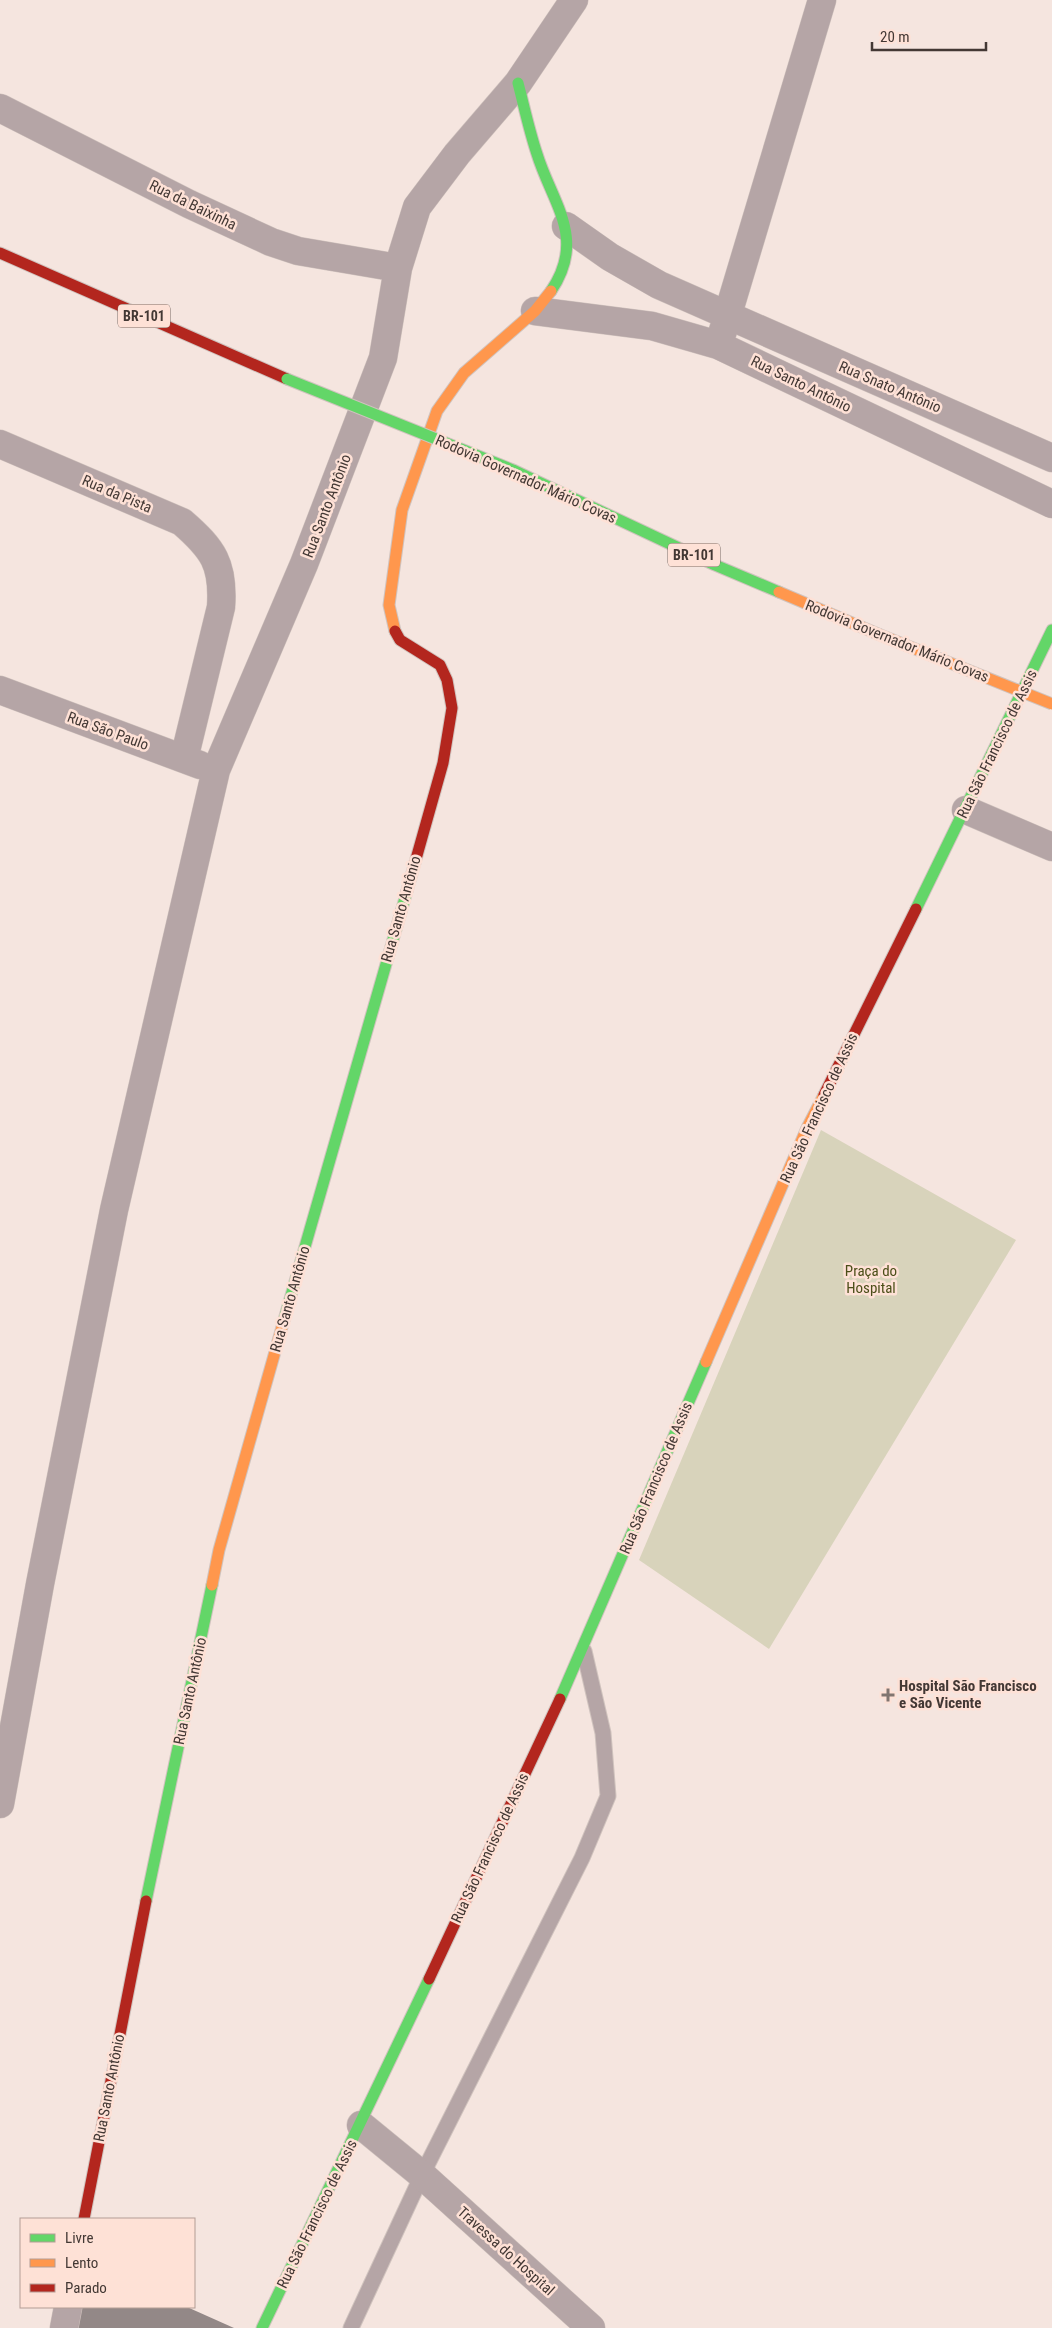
<svg xmlns="http://www.w3.org/2000/svg" width="1052" height="2328" font-family="'Roboto Condensed',sans-serif">
<rect width="100%" height="100%" fill="#f5e5df"/>
<path fill="#d8d3bb" d="M821 1130 1016 1240 769 1649 639 1560Z"/>
<path fill="#938887" d="M71 2307H187L234 2328H67Z"/>
<g fill="none" stroke-linecap="round" stroke-linejoin="round">
<g stroke="#d0c3be" stroke-width="17">
<path id="lane" d="M351 2328 422 2175 582 1858 608 1796 603 1733 584 1651"/>
</g>
<g stroke="#d0c3be" stroke-width="29">
<path id="street" d="M0 108 189 204 271 242 298 251 398 268
M566 226 610 257 659 285 1052 458
M535 311 652 326 718 345 1052 504
M722 334 822 0
M0 444 182 522C213 549 224 564 221 607L184 759
M0 690 200 765
M966 810 1052 847
M0 1804 40 1584 114 1210 216 770 304 564 383 358 398 268 417 207 457 154 518 83 574 0
M361 2125 422 2175 591 2328
M64 2328 68 2307"/>
</g>
<g stroke="#d0c3be" stroke-width="13">
<path id="fast" d="M518 83C524 106 529 130 537 154 552 203 587 238 551 291
M513 470 715 565 779 592
M916 909 1052 630
M284 1320 407 891
M560 1699 706 1362
M146 1901 212 1585
M262 2328 429 1979"/>
</g>
<g stroke="#d0c3be" stroke-width="13">
<path id="slow" d="M779 592 878 634
M395 631 389 605 402 510 437 411 464 373 535 311 551 291
M706 1362 807 1128 824 1095
M212 1585 219 1550 284 1320"/>
</g>
<g stroke="#d0c3be" stroke-width="13">
<path id="jam" d="M0 253 287 379
M395 631 400 640 440 665 447 680 452 708 443 763 407 891
M824 1095 916 909
M429 1979 560 1699
M84 2219 146 1901"/>
</g>
<use href="#lane" stroke="#b5a5a6" stroke-width="15"/>
<use href="#street" stroke="#b5a5a6" stroke-width="28"/>
<use href="#fast" stroke="#63d668" stroke-width="11"/>
<use href="#slow" stroke="#ff974d" stroke-width="11"/>
<use href="#jam" stroke="#b3261e" stroke-width="11"/>
<g stroke="#d0c3be" stroke-width="13" stroke-linecap="butt">
<path id="fast-bridge" d="M287 379 513 470"/>
</g>
<g stroke="#d0c3be" stroke-width="13" stroke-linecap="butt">
<path id="slow-bridge" d="M878 634 1052 704"/>
</g>
<use href="#fast-bridge" stroke="#63d668" stroke-width="11"/>
<use href="#slow-bridge" stroke="#ff974d" stroke-width="11"/>
</g>
<path fill="#817570" stroke="#fee1d6" stroke-width="2" d="M885.5 1687.5h5v5h5v5h-5v5h-5v-5h-5v-5h5z"/>
<g text-anchor="middle" dominant-baseline="central" stroke-width="5" stroke-linejoin="round" paint-order="stroke">
<g fill="#fee1d6" stroke="#7b6b65" stroke-width="1">
<rect x="118" y="304.5" width="52" height="23" rx="4"/>
<rect x="668" y="543.5" width="52" height="23" rx="4"/>
</g>
<g font-size="14" font-weight="bold" fill="#433834">
<text x="144" y="316">BR-101</text>
<text x="694" y="555">BR-101</text>
</g>
<g font-size="15" fill="#433834" stroke="#fee1d6">
<text transform="translate(193 205) rotate(26)">Rua da Baixinha</text>
<text transform="translate(801 384) rotate(26)">Rua Santo Antônio</text>
<text transform="translate(890 387) rotate(23)">Rua Snato Antônio</text>
<text transform="translate(526 479) rotate(24)">Rodovia Governador Mário Covas</text>
<text transform="translate(117 494) rotate(23)">Rua da Pista</text>
<text transform="translate(327 506) rotate(-69)">Rua Santo Antônio</text>
<text transform="translate(897 641) rotate(22)">Rodovia Governador Mário Covas</text>
<text transform="translate(108 731) rotate(20)">Rua São Paulo</text>
<text transform="translate(997 744) rotate(-64)">Rua São Francisco de Assis</text>
<text transform="translate(401 909) rotate(-74)">Rua Santo Antônio</text>
<text transform="translate(819 1108) rotate(-65)">Rua São Francisco de Assis</text>
<text transform="translate(290 1299) rotate(-74)">Rua Santo Antônio</text>
<text transform="translate(656 1478) rotate(-67)">Rua São Francisco de Assis</text>
<text transform="translate(190 1691) rotate(-78)">Rua Santo Antônio</text>
<text transform="translate(490 1848) rotate(-65)">Rua São Francisco de Assis</text>
<text transform="translate(109 2088) rotate(-79)">Rua Santo Antônio</text>
<text transform="translate(317 2214) rotate(-64)">Rua São Francisco de Assis</text>
<text transform="translate(506 2251) rotate(42)">Travessa do Hospital</text>
</g>
<g font-size="15" fill="#4b4e18" stroke="#fee1d6">
<text x="871" y="1271">Praça do<tspan x="871" dy="17">Hospital</tspan></text>
</g>
<g font-size="15" font-weight="bold" fill="#433834" stroke="#fee1d6" text-anchor="start">
<text x="899" y="1686">Hospital São Francisco<tspan x="899" dy="17">e São Vicente</tspan></text>
</g>
</g>
<rect x="20" y="2218" width="175" height="90" fill="#fee1d6" stroke="#b39d95"/>
<rect x="30" y="2234" width="25" height="8" fill="#63d668" stroke="#b39d95"/>
<text x="65" y="2243" font-size="15" fill="#433834">Livre</text>
<rect x="30" y="2259" width="25" height="8" fill="#ff974d" stroke="#b39d95"/>
<text x="65" y="2268" font-size="15" fill="#433834">Lento</text>
<rect x="30" y="2284" width="25" height="8" fill="#b3261e" stroke="#b39d95"/>
<text x="65" y="2293" font-size="15" fill="#433834">Parado</text>
<path d="M872 42v8h114v-8" fill="none" stroke="#433834" stroke-width="2.5"/>
<text x="880" y="42" font-size="15" fill="#433834" stroke="#fee1d6" stroke-width="4" paint-order="stroke">20 m</text>
</svg>
